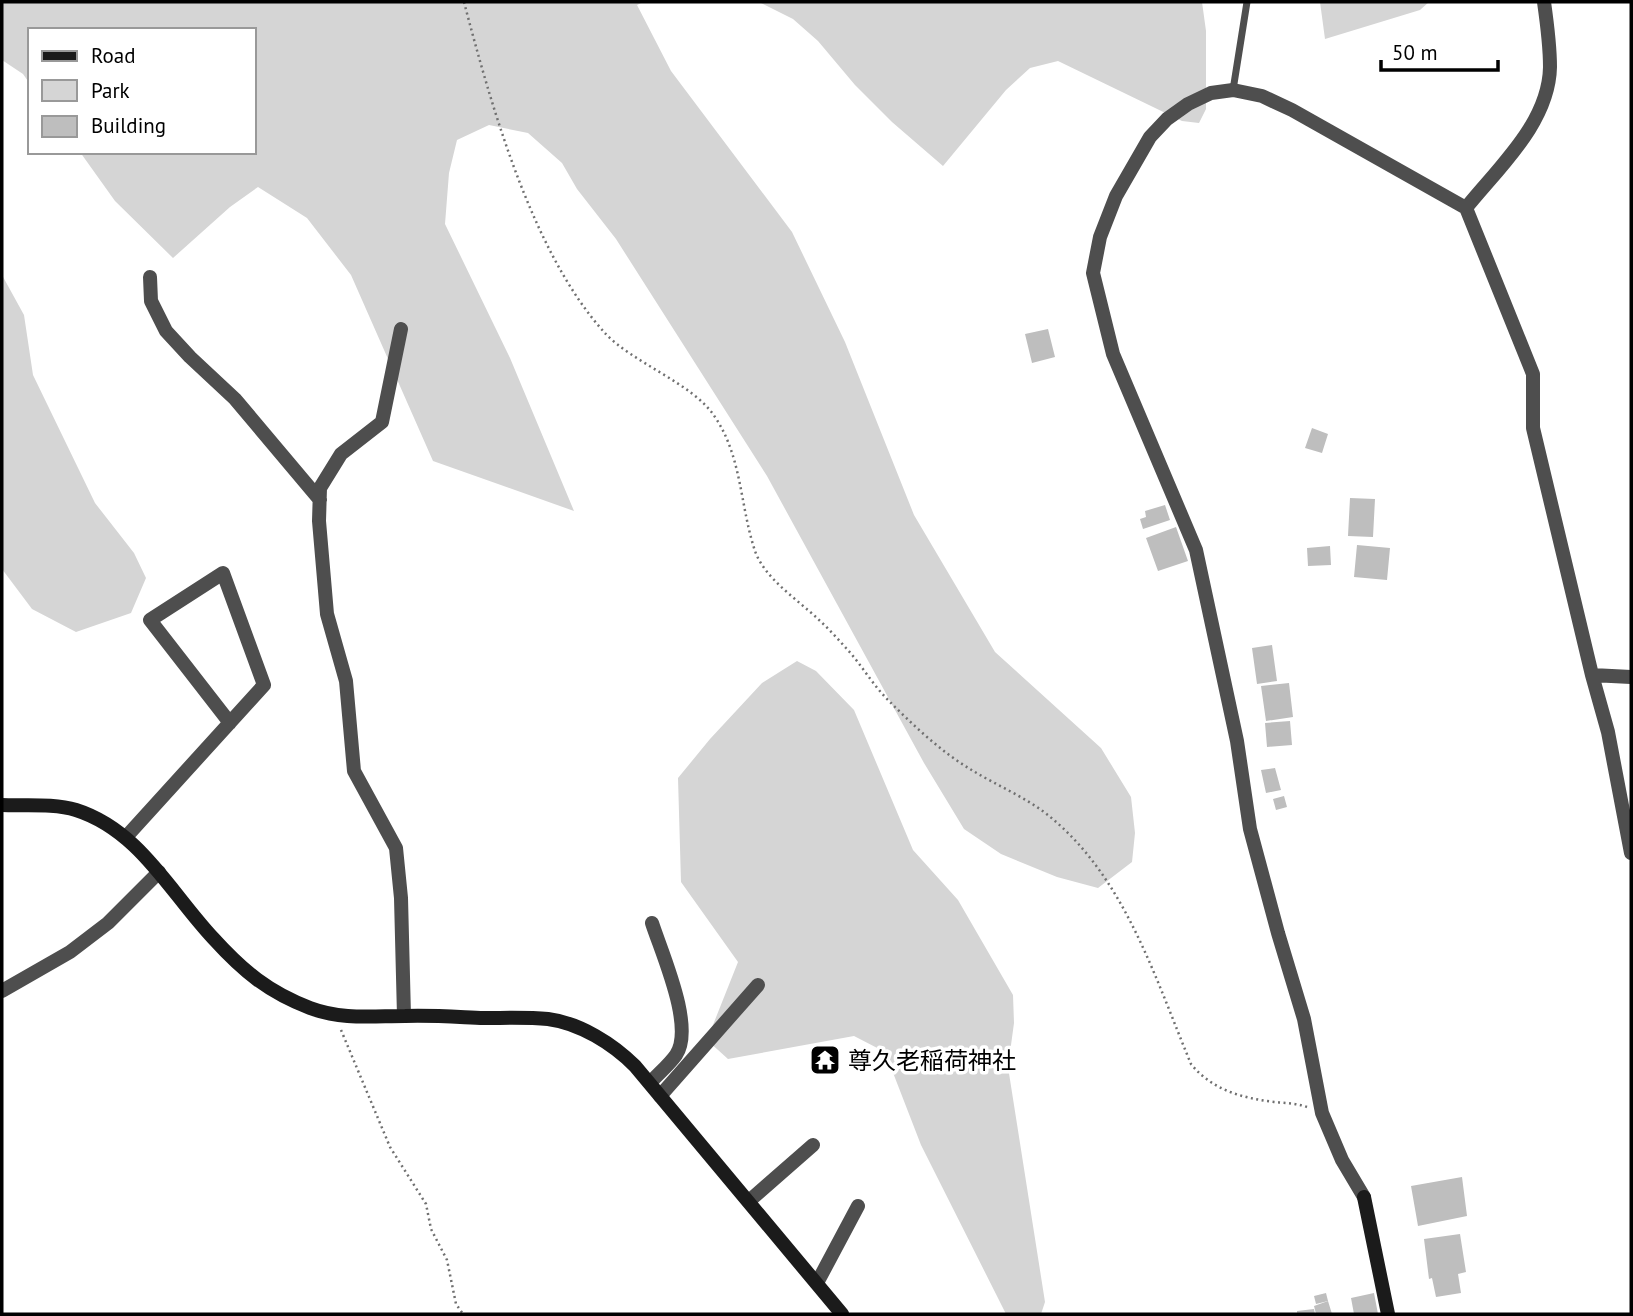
<svg xmlns="http://www.w3.org/2000/svg" width="1633" height="1316" font-family="'PT Sans','Noto Sans JP',sans-serif">
<rect width="100%" height="100%" fill="#fff"/>
<path fill="#d5d5d5" d="M2 2H643L637 5 671 71 792 232 845 342 914 515 995 652 1101 748 1131 797 1135 833 1132 862 1098 888 1057 877 1001 854 964 829 924 763 767 476 616 239 577 189 562 163 528 133 489 125 457 140 449 173 445 224 510 358 574 511 433 461 351 275 307 218 258 187 230 207 173 258 115 201 80 152H254V30H30V84L23 74 2 60Z
M759 2H1202L1206 31V109L1199 123 1182 121 1058 61 1030 68 1006 90 943 166 892 122 855 85 818 41 793 19Z
M1320 2H1429L1420 10 1325 39Z
M2 275 24 315 33 375 95 503 134 553 146 578 131 613 76 632 32 609 2 569Z
M797 661 816 671 854 710 913 850 958 900 1013 995 1014 1023 1008 1067 1045 1302 1041 1314H1006L921 1145 885 1052 854 1036 728 1059 707 1040 738 962 681 882 678 778 710 739 762 683Z"/>
<path fill="#bebebe" d="M1048 329 1055 357 1032 363 1025 334Z
M1312 428 1328 434 1322 453 1305 448Z
M1350 498 1375 499 1373 537 1348 536Z
M1165 505 1170 520 1143 529 1140 519 1146 517 1145 511Z
M1176 527 1188 561 1158 571 1146 538Z
M1357 545 1390 548 1387 580 1354 577Z
M1330 546 1331 565 1308 566 1307 548Z
M1272 645 1277 681 1257 684 1252 648Z
M1289 683 1293 717 1266 721 1261 686Z
M1290 721 1292 745 1267 747 1265 723Z
M1275 768 1281 790 1266 793 1261 770Z
M1284 796 1287 807 1276 810 1273 799Z
M1462 1177 1467 1216 1418 1226 1411 1186Z
M1460 1234 1466 1272 1458 1274 1461 1293 1436 1297 1432 1278 1429 1279 1424 1239Z
M1326 1293 1328 1301 1316 1304 1314 1296Z
M1374 1293 1378 1314H1354L1351 1298Z
M1328 1301 1332 1314H1316L1314 1306Z
M1314 1309 1315 1314H1297V1311Z"/>
<g fill="none" stroke-linecap="round" stroke-linejoin="round">
<path stroke="#707070" stroke-width="2.5" stroke-dasharray="2 3.5" stroke-linecap="butt" d="M464 2C491 105 532 252 604 332 632 363 693 383 715 417 742 457 740 506 755 551 765 579 797 599 818 619 828 628 837 638 846 648 861 664 872 684 888 700 912 724 940 751 970 769 997 786 1031 799 1055 821 1126 882 1156 980 1191 1064 1212 1090 1242 1098 1274 1102 1285 1103 1296 1103 1307 1107
M341 1030 390 1147 426 1204 431 1229 447 1260 456 1304 463 1314"/>
<path stroke="#4e4e4e" stroke-width="7" d="M1233 90 1247 2"/>
<path stroke="#4e4e4e" stroke-width="14" d="M1466 208C1498 168 1549 123 1550 67 1550 45 1547 23 1544 2
M150 277 151 301 166 331 190 357 235 399 320 500
M401 329 382 422 341 454 320 488 319 521 327 614 346 681 354 771 396 848 401 898 404 1016
M1592 675 1631 677
M126 837 264 685 223 573 150 620 230 723
M2 991 70 952 108 923 159 872
M650 1083C658 1074 669 1065 676 1055 695 1027 662 954 652 923
M660 1096 758 985
M1364 1197 1342 1160 1322 1113 1304 1019 1278 933 1250 829 1237 741 1196 550 1113 354 1093 273 1100 237 1116 196 1150 137 1167 119 1188 104 1211 93 1233 90 1262 96 1292 110 1466 208 1533 374V428L1592 675 1608 732 1631 853
M749 1201 813 1145
M817 1283 858 1206"/>
<path stroke="#1b1b1b" stroke-width="14" d="M2 805C25 806 54 803 76 810 139 830 170 892 213 938 243 971 268 992 310 1008 342 1020 372 1016 405 1016 431 1015 458 1017 484 1018 505 1018 527 1017 548 1019 580 1023 613 1044 635 1066L842 1314
M1364 1197 1388 1314"/>
</g>
<defs>
<g id="temple-square" transform="scale(1.575)"><rect x="-9" y="-9" width="18" height="18" rx="4" fill="#000" stroke="#fff"/><path d="M0-6L5-2H3V0L6.5 2.5H4V6H1.5V3h-3V6H-4V2.5H-6.5L-3 0V-2H-5Z" fill="#fff"/></g>
</defs>
<g fill-rule="evenodd">
<use href="#temple-square" x="825" y="1060"/>
</g>
<g text-anchor="middle" dominant-baseline="central" stroke-width="7" stroke-linejoin="round" paint-order="stroke">
<g font-size="24" fill="#000" stroke="#fff" text-anchor="start">
<text x="848" y="1060">尊久老稲荷神社</text>
</g>
</g>
<rect width="1633" height="1316" fill="none" stroke="#000000" stroke-width="7"/>
<rect x="28" y="28" width="228" height="126" fill="#ffffff" stroke="#999999" stroke-width="2"/>
<rect x="42" y="51" width="35" height="10" fill="#1b1b1b" stroke="#999999" stroke-width="2"/>
<text x="91" y="63" font-size="21" fill="#000000">Road</text>
<rect x="42" y="80" width="35" height="21" fill="#d5d5d5" stroke="#999999" stroke-width="2"/>
<text x="91" y="98" font-size="21" fill="#000000">Park</text>
<rect x="42" y="116" width="35" height="21" fill="#bebebe" stroke="#999999" stroke-width="2"/>
<text x="91" y="133" font-size="21" fill="#000000">Building</text>
<path d="M1381 60v10h117v-10" fill="none" stroke="#000000" stroke-width="3.5"/>
<text x="1392" y="60" font-size="21" fill="#000000" stroke="#ffffff" stroke-width="5" paint-order="stroke">50 m</text>
</svg>
